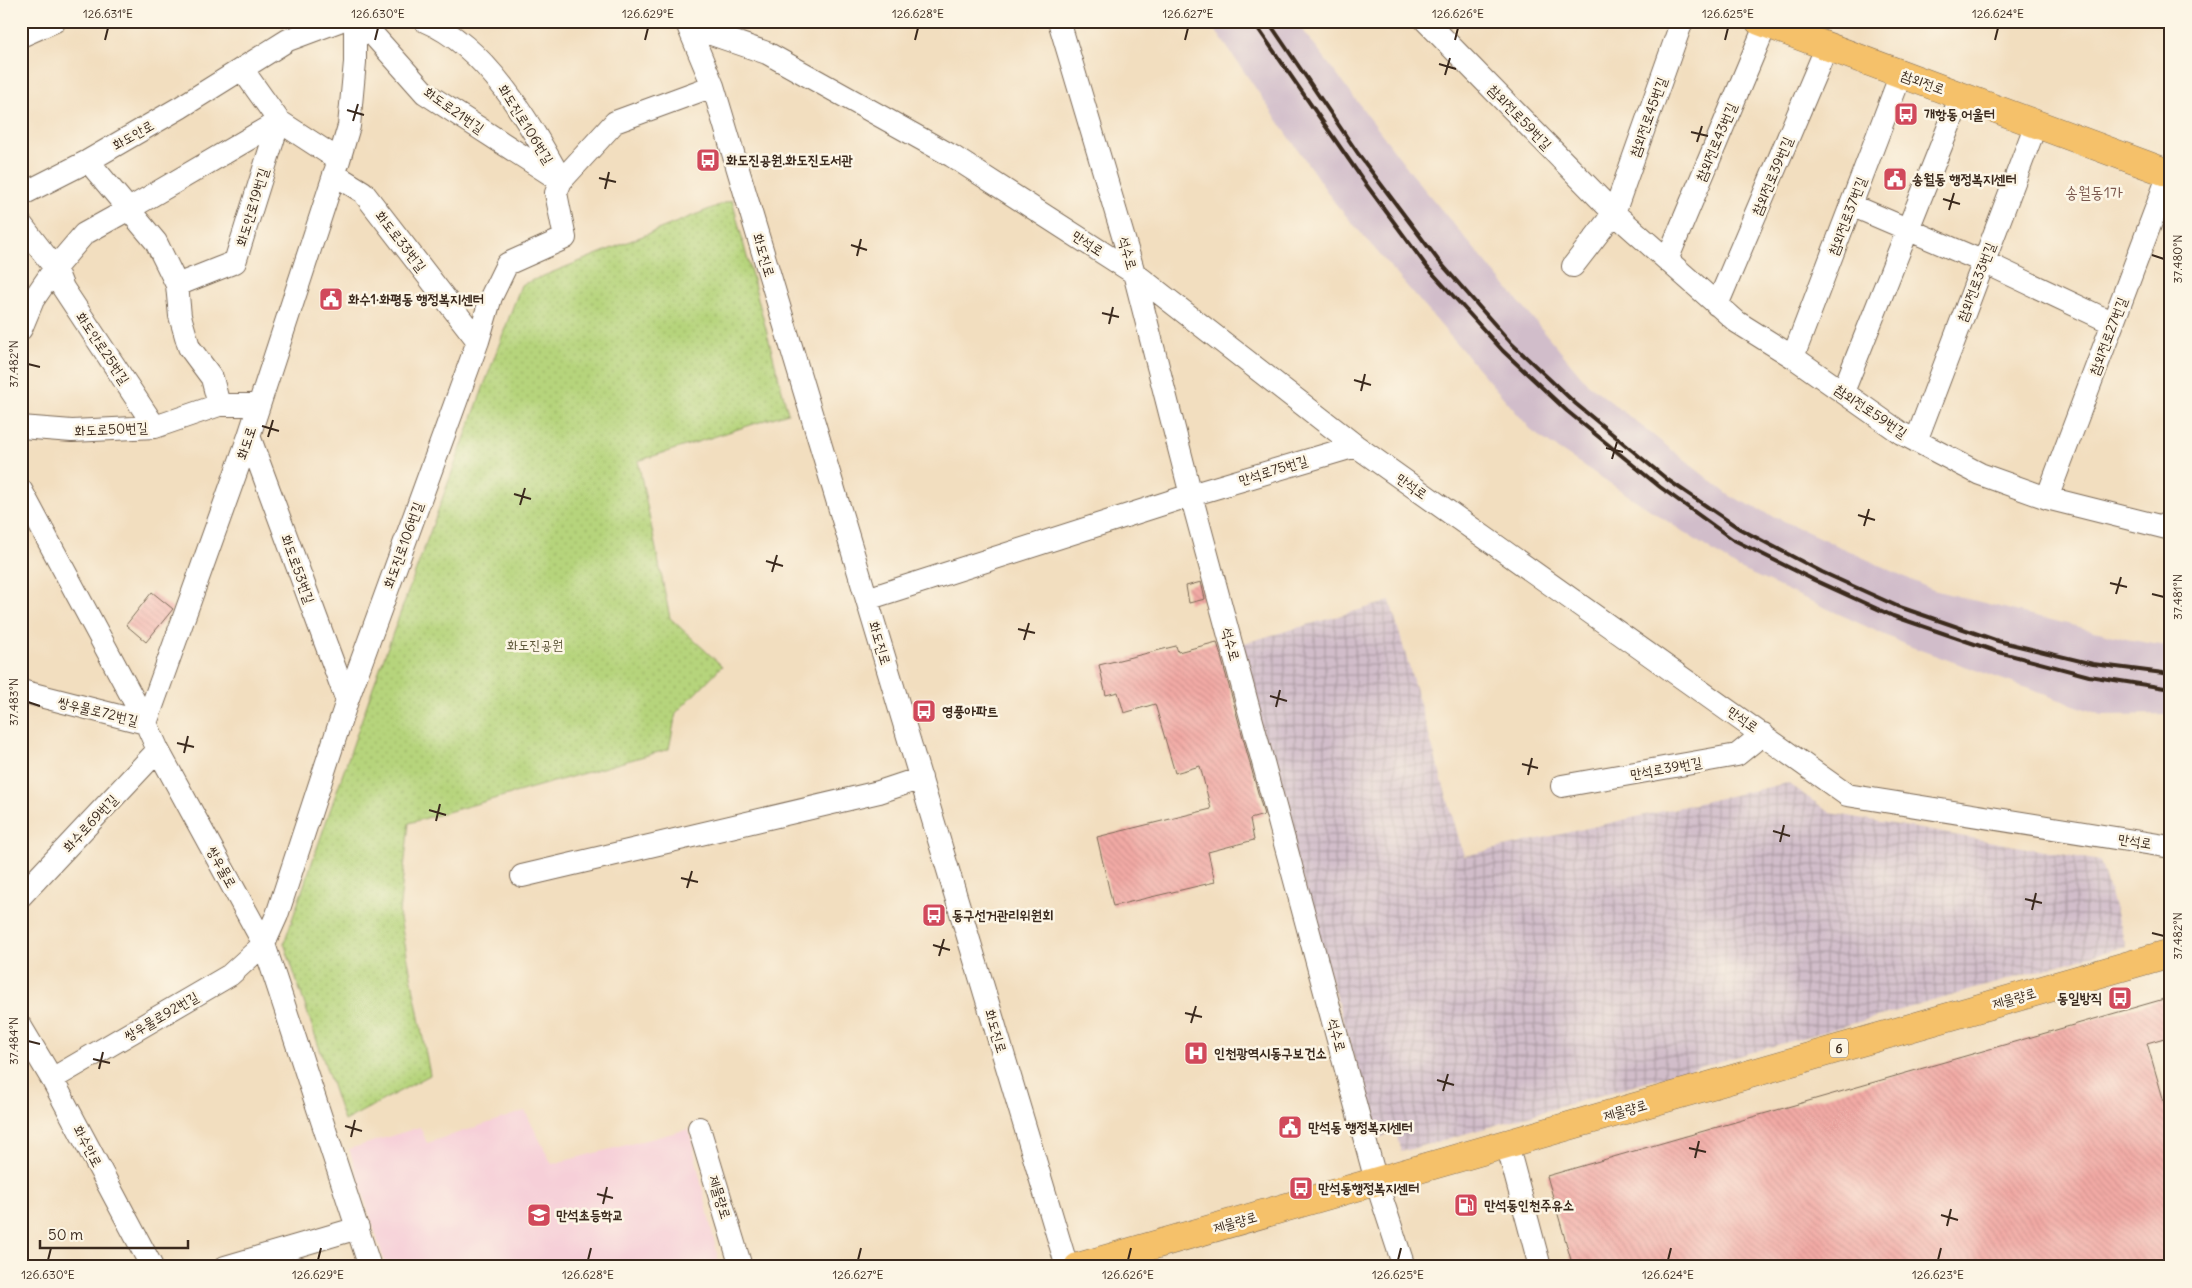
<svg xmlns="http://www.w3.org/2000/svg" width="2192" height="1288" font-family="Delius,'Poor Story',sans-serif">
<defs>
<pattern id="industrial-grid" width="8" height="8" patternUnits="userSpaceOnUse" patternTransform="scale(1.25)"><rect width="8" height="8" fill="#d1bdca"/><path d="M0 4h8M4 0v8" fill="none" stroke="#ab9aa3"/></pattern>
<pattern id="park-dots" width="8" height="8" patternUnits="userSpaceOnUse" patternTransform="scale(1.25)"><rect width="8" height="8" fill="#b6d47b"/><path d="M2 2h.1M6 6h.1" fill="none" stroke="#9db66a" stroke-width="1.8" stroke-linecap="round"/></pattern>
<pattern id="building-back-hatch" width="6" height="6" patternUnits="userSpaceOnUse" patternTransform="scale(1.25)"><rect width="6" height="6" fill="#f2aaa5"/><path d="M-1 5l2 2M0 0l6 6M5-1l2 2" fill="none" stroke="#d0928e"/></pattern>
</defs>
<rect width="100%" height="100%" fill="#fcf5e5"/>
<filter id="ink" filterUnits="userSpaceOnUse"><feTurbulence type="fractalNoise" baseFrequency=".02" numOctaves="2"/><feDisplacementMap in="SourceGraphic" scale="10" xChannelSelector="R" yChannelSelector="G"/><feConvolveMatrix kernelMatrix="1 2 1 2 8 2 1 2 1" color-interpolation-filters="sRGB"/></filter>
<filter id="wash" filterUnits="userSpaceOnUse"><feTurbulence type="fractalNoise" baseFrequency=".0096" numOctaves="4" result="noise"/><feDisplacementMap in="SourceGraphic" scale="20" xChannelSelector="R" yChannelSelector="G"/><feGaussianBlur stdDeviation="1.12" result="paint"/><feColorMatrix in="noise" values="0 0 0 0 0 0 0 0 0 0 0 0 0 0 0 0 0 1.4 0 .05"/><feComposite in="paint" operator="in"/></filter>
<g filter="url(#wash)">
<rect width="100%" height="100%" fill="#f2debf"/>
<path fill="#f6cfd8" d="M525 1111 552 1164 689 1129 720 1267H386L349 1149 420 1127 427 1143Z"/>
<path fill="url(#industrial-grid)" d="M1390 601 1464 856 1787 783 1831 813 2100 861 2126 946 1401 1152 1396 1133 1377 1138 1234 646Z"/>
<path fill="#d1bdca" d="M1209 21H1296L1419 183 1587 383 1730 496 1933 590 2126 639 2171 647V714L2102 715 1909 646 1738 568 1534 433 1335 203Z"/>
<path fill="url(#park-dots)" stroke="#787f4c" d="M732 200 788 413 638 461 670 618 722 666 676 713 669 749 409 823 399 913 430 1075 344 1121 284 943 373 687 521 285Z"/>
<g id="blocks">
<path fill="url(#building-back-hatch)" d="M1201 582 1205 599 1189 603 1186 586Z
M152 592 173 609 146 642 126 625Z
M1217 642 1264 815 1250 819 1254 840 1208 852 1215 882 1113 906 1097 837 1211 809 1200 766 1175 773 1155 704 1124 713 1118 692 1106 695 1099 665 1176 646 1178 652Z
M2171 997V1036L2147 1043 2171 1126V1267H1573L1547 1176Z"/>
</g>
</g>
<g filter="url(#ink)">
<use href="#blocks" fill-opacity="0" stroke="#7b6956" stroke-width="1"/>
<g fill="none" stroke-linecap="round" stroke-linejoin="round">
<g stroke="#7b6956" stroke-width="24">
<path id="minor" d="M361 21 425 93 561 181
M425 21C487 47 529 122 560 178
M686 21 713 86 1067 1267
M1059 21 1134 273 1191 495 1376 1181 1404 1267
M1426 21 1614 213 1737 322 1793 357 1901 433 1980 474 2047 498 2171 529
M688 26 767 53 952 156 1134 273 1356 446 1847 795 2171 847
M21 36 55 21
M242 69 279 121 339 160
M88 161 156 242 177 285 180 316 189 347 212 378 219 405
M334 174 363 192 478 341
M21 195 88 161 181 107 288 40 339 21
M1851 205 1984 262 2113 323
M21 224 55 268 63 288 155 427
M1667 260 1766 24
M1573 266 1614 213 1682 21
M177 285 235 262 279 121
M1717 305 1827 46
M21 329 33 300 55 268 84 234 129 209 279 121
M1793 357 1901 74
M1843 392 1961 96
M21 427 72 431 155 427 219 405H257
M249 436 347 701
M1916 441 2036 124
M21 490 146 723 158 750 264 944 370 1267
M2047 498 2171 169
M867 599 1191 495 1356 446
M21 691 146 723 249 436 339 160 349 126 355 62V21
M1562 786 1737 755 1763 734
M522 876 879 792 921 778
M21 896 158 750
M21 1027 52 1079 152 1267
M52 1079 230 975 264 944 277 915 347 701 478 341 491 297 507 264 565 238 556 193 561 181 615 122 713 86
M699 1128 741 1267
M1507 1144 1540 1267
M225 1267 358 1228"/>
</g>
<g stroke="#7b6956" stroke-width="29">
<path id="major" d="M1759 21 2171 174
M1078 1267 2171 953"/>
</g>
<use href="#minor" stroke="#fff" stroke-width="22"/>
<use href="#major" stroke="#f5c16b" stroke-width="28"/>
<path stroke="#3b2a1e" stroke-width="4" d="M1253 21 1365 183 1427 267 1503 351 1567 411 1660 487 1732 539 1814 580 1893 616 1995 651 2089 676 2171 689
M1268 21 1359 155 1438 260 1512 344 1576 404 1668 480 1740 529 1822 572 1897 606 1998 641 2093 664 2171 674"/>
</g>
</g>
<path fill="none" stroke="#3b2a1e" stroke-width="2" d="M105 40 108 28M375 40 378 28M645 40 648 28M915 40 918 28M1185 40 1188 28M1455 40 1458 28M1725 40 1728 28M1995 40 1998 28M1439 64 1456 69M1445 75 1450 58M347 110 364 115M353 121 358 104M1691 132 1708 136M1697 142 1702 126M599 178 616 182M605 189 609 172M1943 199 1960 204M1949 210 1954 193M851 245 867 250M2152 255 2164 259M857 256 861 239M1102 313 1119 317M1109 324 1113 307M28 364 40 367M1354 380 1371 385M1361 391 1365 374M262 426 279 431M268 437 273 420M1606 448 1623 452M1612 459 1617 442M514 494 531 499M520 505 525 488M1858 515 1875 520M1864 526 1869 509M766 561 783 566M772 572 777 555M2110 583 2127 587M2116 594 2121 577M2152 594 2164 597M1018 629 1035 633M1024 640 1029 623M1270 696 1287 701M28 702 40 706M1276 707 1280 690M177 743 194 747M184 753 188 736M1522 764 1538 768M1528 775 1532 758M429 810 446 815M436 821 440 804M1773 831 1790 836M1780 842 1784 825M681 878 698 882M687 888 692 871M2025 899 2042 903M2032 910 2036 893M2152 933 2164 936M933 945 950 950M939 956 944 939M1185 1013 1202 1017M1191 1023 1196 1006M28 1041 40 1044M93 1059 110 1063M99 1069 103 1052M1437 1080 1454 1085M1443 1091 1448 1074M345 1126 362 1131M351 1137 355 1120M1689 1148 1706 1152M1695 1158 1699 1141M597 1194 613 1198M603 1204 607 1187M1941 1215 1958 1220M1947 1226 1951 1209M48 1260 51 1248M318 1260 321 1248M588 1260 591 1248M858 1260 861 1248M1128 1260 1131 1248M1398 1260 1401 1248M1668 1260 1671 1248M1938 1260 1941 1248"/>
<defs>
<g id="bus-square" transform="scale(1.25)"><rect x="-9" y="-9" width="18" height="18" rx="4" fill="#d1495b" stroke="#fcf5e5"/><path d="M-5-6H5V4H4V6H2V4H-2V6H-4V4H-5ZM-3.5-4V0h7V-4ZM-3.5 1.2v1.5H-2V1.2ZM2 1.2v1.5H3.5V1.2Z" fill="#fff"/></g>
<g id="civic-square" transform="scale(1.25)"><rect x="-9" y="-9" width="18" height="18" rx="4" fill="#d1495b" stroke="#fcf5e5"/><path d="M-.6-6.5H3V-4.5H.6V-3L4-1V1h2V6H-6V1h2V-1L-.6-3ZM-1.2 2.5V6h2.4V2.5Z" fill="#fff"/></g>
<g id="hospital-square" transform="scale(1.25)"><rect x="-9" y="-9" width="18" height="18" rx="4" fill="#d1495b" stroke="#fcf5e5"/><path d="M-5-5h3v3.5h4V-5h3V5h-3V1.5h-4V5h-3Z" fill="#fff"/></g>
<g id="fuel-square" transform="scale(1.25)"><rect x="-9" y="-9" width="18" height="18" rx="4" fill="#d1495b" stroke="#fcf5e5"/><path d="M-5.5-6h7V0h2V4h1.3V-2.5L3-4.5l.8-.8L6-3V5H2.5V1h-1V6h-7ZM-4.2-4.7v3.2H.2V-4.7Z" fill="#fff"/></g>
<g id="school-square" transform="scale(1.25)"><rect x="-9" y="-9" width="18" height="18" rx="4" fill="#d1495b" stroke="#fcf5e5"/><path d="M0-5L7-2L0 1L-7-2ZM-4 1L0 2.5L4 1V4Q0 6-4 4Z" fill="#fff"/></g>
</defs>
<g fill-rule="evenodd">
<use href="#bus-square" x="1906" y="114"/>
<use href="#bus-square" x="708" y="160"/>
<use href="#civic-square" x="1895" y="179"/>
<use href="#civic-square" x="331" y="299"/>
<use href="#bus-square" x="924" y="711"/>
<use href="#bus-square" x="934" y="915"/>
<use href="#bus-square" x="2120" y="998"/>
<use href="#hospital-square" x="1196" y="1053"/>
<use href="#civic-square" x="1290" y="1127"/>
<use href="#bus-square" x="1301" y="1188"/>
<use href="#fuel-square" x="1466" y="1205"/>
<use href="#school-square" x="539" y="1215"/>
</g>
<g text-anchor="middle" dominant-baseline="central" stroke-width="5" stroke-linejoin="round" paint-order="stroke">
<rect fill="#fcf5e5" stroke="#75675a" stroke-width="1" x="1830" y="1038.5" width="18" height="19" rx="4"/>
<g font-size="12" font-weight="bold" fill="#3b2a1e">
<text x="1839" y="1048">6</text>
</g>
<g font-size="14" fill="#3b2a1e" stroke="#fcf5e5">
<text transform="translate(1923 82) rotate(20)">참외전로</text>
<text transform="translate(454 110) rotate(35)">화도로21번길</text>
<text transform="translate(1520 117) rotate(46)">참외전로59번길</text>
<text transform="translate(1648 117) rotate(-70)">참외전로45번길</text>
<text transform="translate(526 124) rotate(58)">화도진로106번길</text>
<text transform="translate(133 135) rotate(-30)">화도안로</text>
<text transform="translate(1716 142) rotate(-67)">참외전로43번길</text>
<text transform="translate(1772 176) rotate(-67)">참외전로39번길</text>
<text transform="translate(252 207) rotate(-73)">화도안로19번길</text>
<text transform="translate(1847 216) rotate(-69)">참외전로37번길</text>
<text transform="translate(401 241) rotate(52)">화도로33번길</text>
<text transform="translate(1088 243) rotate(33)">만석로</text>
<text transform="translate(1128 253) rotate(74)">석수로</text>
<text transform="translate(764 255) rotate(73)">화도진로</text>
<text transform="translate(1976 282) rotate(-69)">참외전로33번길</text>
<text transform="translate(2108 336) rotate(-69)">참외전로27번길</text>
<text transform="translate(103 348) rotate(56)">화도안로25번길</text>
<text transform="translate(1871 411) rotate(34)">참외전로59번길</text>
<text transform="translate(111 429) rotate(-3)">화도로50번길</text>
<text transform="translate(246 443) rotate(-72)">화도로</text>
<text transform="translate(1273 470) rotate(-17)">만석로75번길</text>
<text transform="translate(1412 486) rotate(35)">만석로</text>
<text transform="translate(403 545) rotate(-70)">화도진로106번길</text>
<text transform="translate(298 569) rotate(70)">화도로53번길</text>
<text transform="translate(880 643) rotate(73)">화도진로</text>
<text transform="translate(1231 644) rotate(75)">석수로</text>
<text transform="translate(98 711) rotate(14)">쌍우물로72번길</text>
<text transform="translate(1743 719) rotate(35)">만석로</text>
<text transform="translate(1666 768) rotate(-10)">만석로39번길</text>
<text transform="translate(90 823) rotate(-47)">화수로69번길</text>
<text transform="translate(2135 841) rotate(9)">만석로</text>
<text transform="translate(222 867) rotate(61)">쌍우물로</text>
<text transform="translate(2014 998) rotate(-16)">제물량로</text>
<text transform="translate(161 1016) rotate(-30)">쌍우물로92번길</text>
<text transform="translate(996 1031) rotate(73)">화도진로</text>
<text transform="translate(1337 1035) rotate(75)">석수로</text>
<text transform="translate(1625 1110) rotate(-16)">제물량로</text>
<text transform="translate(88 1146) rotate(62)">화수안로</text>
<text transform="translate(720 1197) rotate(73)">제물량로</text>
<text transform="translate(1235 1222) rotate(-16)">제물량로</text>
</g>
<g font-size="14" font-weight="bold" fill="#3b2a1e" stroke="#fcf5e5" text-anchor="start">
<text x="1924" y="114">개항동 어울터</text>
<text x="726" y="160">화도진공원.화도진도서관</text>
<text x="1912" y="179">송월동 행정복지센터</text>
<text x="348" y="299">화수1·화평동 행정복지센터</text>
<text x="942" y="711">영풍아파트</text>
<text x="952" y="915">동구선거관리위원회</text>
<text x="2102" y="998" text-anchor="end">동일방직</text>
<text x="1214" y="1053">인천광역시동구보건소</text>
<text x="1308" y="1127">만석동 행정복지센터</text>
<text x="1318" y="1188">만석동행정복지센터</text>
<text x="1484" y="1205">만석동인천주유소</text>
<text x="556" y="1215">만석초등학교</text>
</g>
<g font-size="14" fill="#5a5435" stroke="#fcf5e5">
<text x="535" y="645">화도진공원</text>
</g>
<g font-size="16" fill="#7b574d" stroke="#fcf5e5">
<text x="2094" y="192">송월동1가</text>
</g>
</g>
<rect width="2192" height="1288" fill="none" stroke="#fcf5e5" stroke-width="55"/>
<path d="M40 1240v8h148v-8" fill="none" stroke="#3b2a1e" stroke-width="2.5"/>
<text x="48" y="1240" font-size="15" fill="#3b2a1e" stroke="#fcf5e5" stroke-width="4" paint-order="stroke">50 m</text>
<rect x="28" y="28" width="2136" height="1232" fill="none" stroke="#3b2a1e" stroke-width="2"/>
<g font-size="12" text-anchor="middle" fill="#3b2a1e">
<text x="108" y="18">126.631°E</text>
<text x="378" y="18">126.630°E</text>
<text x="648" y="18">126.629°E</text>
<text x="918" y="18">126.628°E</text>
<text x="1188" y="18">126.627°E</text>
<text x="1458" y="18">126.626°E</text>
<text x="1728" y="18">126.625°E</text>
<text x="1998" y="18">126.624°E</text>
<text transform="translate(2178 259) rotate(-90)" y="4">37.480°N</text>
<text transform="translate(14 364) rotate(-90)" y="4">37.482°N</text>
<text transform="translate(2178 597) rotate(-90)" y="4">37.481°N</text>
<text transform="translate(14 702) rotate(-90)" y="4">37.483°N</text>
<text transform="translate(2178 936) rotate(-90)" y="4">37.482°N</text>
<text transform="translate(14 1041) rotate(-90)" y="4">37.484°N</text>
<text x="48" y="1279">126.630°E</text>
<text x="318" y="1279">126.629°E</text>
<text x="588" y="1279">126.628°E</text>
<text x="858" y="1279">126.627°E</text>
<text x="1128" y="1279">126.626°E</text>
<text x="1398" y="1279">126.625°E</text>
<text x="1668" y="1279">126.624°E</text>
<text x="1938" y="1279">126.623°E</text>
</g>
</svg>
